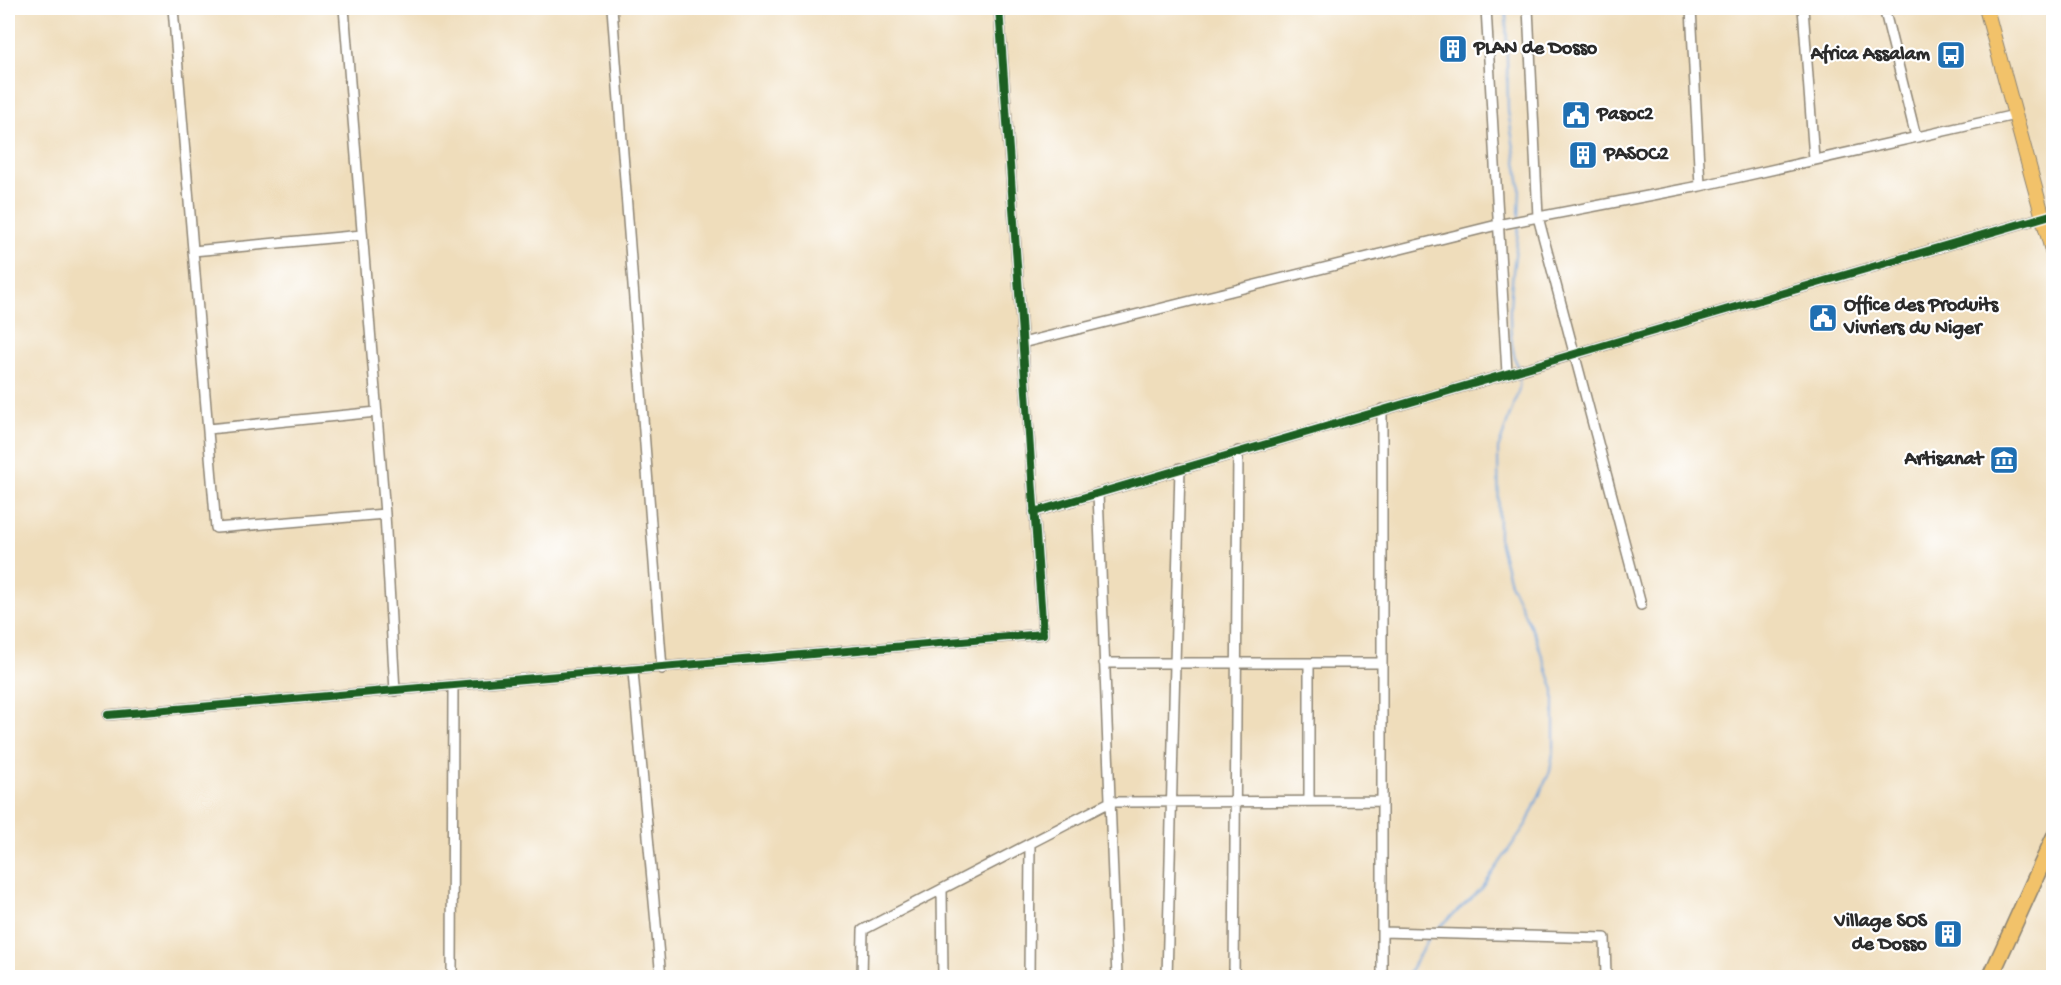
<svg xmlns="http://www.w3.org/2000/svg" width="2061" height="985" font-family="'Gochi Hand',sans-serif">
<rect width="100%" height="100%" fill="#fff"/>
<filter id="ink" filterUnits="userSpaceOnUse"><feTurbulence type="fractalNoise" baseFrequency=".0167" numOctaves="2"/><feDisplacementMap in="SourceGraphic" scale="12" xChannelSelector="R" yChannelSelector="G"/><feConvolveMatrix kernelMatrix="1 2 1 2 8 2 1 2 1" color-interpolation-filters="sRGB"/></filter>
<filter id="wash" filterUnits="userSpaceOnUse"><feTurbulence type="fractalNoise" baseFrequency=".008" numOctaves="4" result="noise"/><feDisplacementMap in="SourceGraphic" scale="24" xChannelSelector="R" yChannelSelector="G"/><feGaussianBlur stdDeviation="1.35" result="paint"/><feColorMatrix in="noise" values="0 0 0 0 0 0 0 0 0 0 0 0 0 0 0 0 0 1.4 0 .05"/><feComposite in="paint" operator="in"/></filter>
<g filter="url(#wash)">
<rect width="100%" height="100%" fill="#efddbb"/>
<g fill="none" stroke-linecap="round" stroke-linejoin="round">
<path stroke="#6da1d9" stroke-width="2" d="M1506 8 1508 111 1520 186 1519 218
M1518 369C1502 322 1514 272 1519 223
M1436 930 1481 890 1527 823 1550 771 1554 747V690L1535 636 1510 583 1499 541 1498 449 1519 389V375
M1406 978 1430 936"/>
</g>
</g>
<g filter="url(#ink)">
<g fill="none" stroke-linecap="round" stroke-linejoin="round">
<g stroke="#8d8473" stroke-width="12">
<path id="minor" d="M173 8 216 528 385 514
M344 8 385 514 395 691
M612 8 662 669
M1486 8 1507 373
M1528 8 1538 217 1641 605
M1691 8 1700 186
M1803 8 1814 159
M1884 8 1916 137
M193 251 362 235
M1022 343 1497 225 1700 186 2015 115
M208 429 377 412
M1098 493 1117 978
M1034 512 2054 214
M1104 663H1382
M1309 663V800
M633 672 661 978
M108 715 1043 634 999 8
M942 889 943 978
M1382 932 1605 938 1606 978
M452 978 453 687
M862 978 863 930 1110 802 1382 801
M1029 978 1030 844
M1167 978 1180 468
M1234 978 1238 451
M1382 978V409"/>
</g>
<g stroke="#8d8473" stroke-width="16">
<path id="primary" d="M1986 8 2054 258"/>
</g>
<g stroke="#8d8473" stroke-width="18">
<path id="trunk" d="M1990 978 2054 837"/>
</g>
<use href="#minor" stroke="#fff" stroke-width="9"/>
<use href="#primary" stroke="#f2c26a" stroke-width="14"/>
<use href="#trunk" stroke="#f2c26a" stroke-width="15"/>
<g stroke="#fff" stroke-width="11">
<path id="cycleway" d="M1034 512 2054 214
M108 715 1043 634 999 8"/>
</g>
<use href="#cycleway" stroke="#1b5e20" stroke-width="8"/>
</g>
</g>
<defs>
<g id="building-square" transform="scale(1.5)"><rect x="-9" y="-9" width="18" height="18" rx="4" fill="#1f6fb2" stroke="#fff"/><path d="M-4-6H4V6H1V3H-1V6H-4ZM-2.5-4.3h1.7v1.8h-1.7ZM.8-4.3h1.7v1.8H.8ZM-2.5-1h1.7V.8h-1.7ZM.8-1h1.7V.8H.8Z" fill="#fff"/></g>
<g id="bus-square" transform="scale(1.5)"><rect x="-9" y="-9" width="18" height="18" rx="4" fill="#1f6fb2" stroke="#fff"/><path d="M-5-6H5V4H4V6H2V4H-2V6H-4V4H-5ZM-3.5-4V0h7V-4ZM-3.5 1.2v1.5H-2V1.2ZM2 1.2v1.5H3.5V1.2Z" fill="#fff"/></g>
<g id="civic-square" transform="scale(1.5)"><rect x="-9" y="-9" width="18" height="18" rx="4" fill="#1f6fb2" stroke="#fff"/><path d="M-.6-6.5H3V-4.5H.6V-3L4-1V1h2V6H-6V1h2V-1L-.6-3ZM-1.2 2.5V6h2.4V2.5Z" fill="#fff"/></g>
<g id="museum-square" transform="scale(1.5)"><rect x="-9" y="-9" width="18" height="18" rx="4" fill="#1f6fb2" stroke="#fff"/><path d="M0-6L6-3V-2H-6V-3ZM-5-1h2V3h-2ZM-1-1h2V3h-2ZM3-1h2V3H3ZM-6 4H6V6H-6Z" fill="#fff"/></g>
</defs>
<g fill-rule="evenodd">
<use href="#building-square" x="1453" y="49"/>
<use href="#bus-square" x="1951" y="55"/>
<use href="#civic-square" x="1576" y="115"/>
<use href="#building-square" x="1583" y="155"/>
<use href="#civic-square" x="1823" y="318"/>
<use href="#museum-square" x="2004" y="460"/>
<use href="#building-square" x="1948" y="934"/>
</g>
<g text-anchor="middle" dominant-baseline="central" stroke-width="4.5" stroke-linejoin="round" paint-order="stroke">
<g font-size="20" font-weight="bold" fill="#2b2b2b" stroke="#fff" text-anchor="start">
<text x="1474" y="49">PLAN de Dosso</text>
<text x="1930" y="55" text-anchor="end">Africa Assalam</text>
<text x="1597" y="115">Pasoc2</text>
<text x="1604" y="155">PASOC2</text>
<text x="1844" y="306">Office des Produits<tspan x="1844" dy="23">Vivriers du Niger</tspan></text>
<text x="1983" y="460" text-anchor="end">Artisanat</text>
<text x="1927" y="922" text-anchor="end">Village SOS<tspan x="1927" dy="23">de Dosso</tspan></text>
</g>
</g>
<rect width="2061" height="985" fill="none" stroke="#fff" stroke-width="30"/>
</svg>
